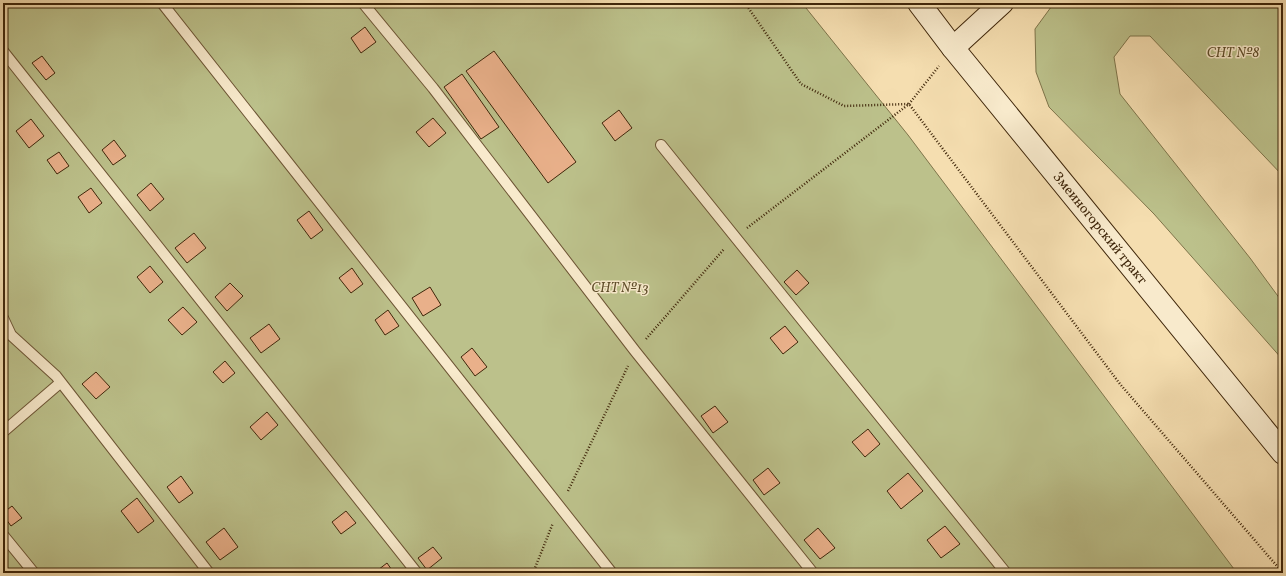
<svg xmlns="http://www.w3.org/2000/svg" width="1286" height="576" font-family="Vollkorn,serif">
<rect width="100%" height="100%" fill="#f5deb0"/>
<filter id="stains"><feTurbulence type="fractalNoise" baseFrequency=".005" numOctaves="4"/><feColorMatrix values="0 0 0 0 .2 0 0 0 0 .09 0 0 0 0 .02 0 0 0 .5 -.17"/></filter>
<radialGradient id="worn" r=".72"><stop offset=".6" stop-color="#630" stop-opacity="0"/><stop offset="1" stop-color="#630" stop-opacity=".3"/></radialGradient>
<path fill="#bcc18b" stroke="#7e744a" d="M3 3H802L908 135 1237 573H3Z
M1054 3H1283V176L1150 36H1130L1114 57 1120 94 1250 258 1283 303V360L1154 214 1049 107 1036 72 1035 29Z"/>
<path fill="#e9b08a" stroke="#3f260a" d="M365 27 376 42 361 53 351 38Z
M494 51 576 162 548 183 466 71Z
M42 56 55 73 46 80 32 63Z
M462 74 499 127 481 139 444 87Z
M619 110 632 128 615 141 602 123Z
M433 118 446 133 429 147 416 132Z
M31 119 44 136 29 148 16 131Z
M114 140 126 156 113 165 102 150Z
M59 152 69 166 57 174 47 160Z
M151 183 164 199 150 211 137 195Z
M91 188 102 203 89 213 78 197Z
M309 211 323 230 311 239 297 220Z
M194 233 206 248 187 263 175 248Z
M150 266 163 282 150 293 137 277Z
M352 268 363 284 351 293 339 278Z
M797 270 809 283 796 295 784 282Z
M230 283 243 296 227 311 215 297Z
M430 287 441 305 423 316 412 298Z
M183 307 197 322 182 335 168 320Z
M388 310 399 326 385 335 375 320Z
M269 324 280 339 261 353 250 338Z
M785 326 798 342 783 354 770 338Z
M472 348 487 367 475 376 461 357Z
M225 361 235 373 223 383 213 372Z
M96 372 110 387 96 399 82 384Z
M715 406 728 422 713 433 701 416Z
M267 412 278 425 261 440 250 427Z
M868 429 880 444 865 457 852 442Z
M768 468 780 483 764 495 753 480Z
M908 473 923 491 901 509 887 491Z
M181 476 193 493 179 503 167 487Z
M137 498 154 521 138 533 121 511Z
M12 506 22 518 11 526 3 515V513Z
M346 511 356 523 341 534 332 522Z
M945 526 960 544 941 558 927 540Z
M224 528 238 547 220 560 206 542Z
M818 528 835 548 820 559 804 540Z
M433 547 442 558 427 570 418 558Z
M387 563 394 573H374Z"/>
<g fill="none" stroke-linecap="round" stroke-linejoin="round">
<g stroke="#6c5434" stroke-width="12">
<path id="service" d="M162 3 612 573
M363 3 433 88 635 351 813 573
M3 51 417 573
M661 145 1006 573
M3 318 11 335 56 376 209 573
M3 432 60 383
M3 535 34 573"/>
</g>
<g stroke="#3f260a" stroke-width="24">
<g id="secondary">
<path id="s1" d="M919 3 953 48 1283 453"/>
<path d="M953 48 1002 3"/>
</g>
</g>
<path stroke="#3f260a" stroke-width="2.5" stroke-dasharray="1 2" stroke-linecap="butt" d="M745 3 801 84 844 106 909 104 1120 384 1283 573
M747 228 909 104 939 66
M646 339 724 249
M568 491 628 366
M533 573 553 523"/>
<use href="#service" stroke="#f8eacc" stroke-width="10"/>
<use href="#secondary" stroke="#f8eacc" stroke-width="22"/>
</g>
<g text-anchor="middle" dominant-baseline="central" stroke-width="3" stroke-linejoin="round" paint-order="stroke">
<g font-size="14" font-style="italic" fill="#5e4d2a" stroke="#f8eacc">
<text x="1233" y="53">СНТ №8</text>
<text x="620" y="288">СНТ №13</text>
</g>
<g font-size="14" fill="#3f260a" stroke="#f8eacc">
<text stroke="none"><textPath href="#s1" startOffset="289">Змеиногорский тракт</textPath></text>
</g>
</g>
<rect width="1286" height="576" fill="none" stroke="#f5deb0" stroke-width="16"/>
<rect x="4" y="4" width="1278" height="568" fill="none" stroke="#3f260a" stroke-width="2"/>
<rect x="8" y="8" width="1270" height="560" fill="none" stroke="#3f260a"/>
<rect width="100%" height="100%" filter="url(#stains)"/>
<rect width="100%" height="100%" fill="url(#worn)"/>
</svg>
